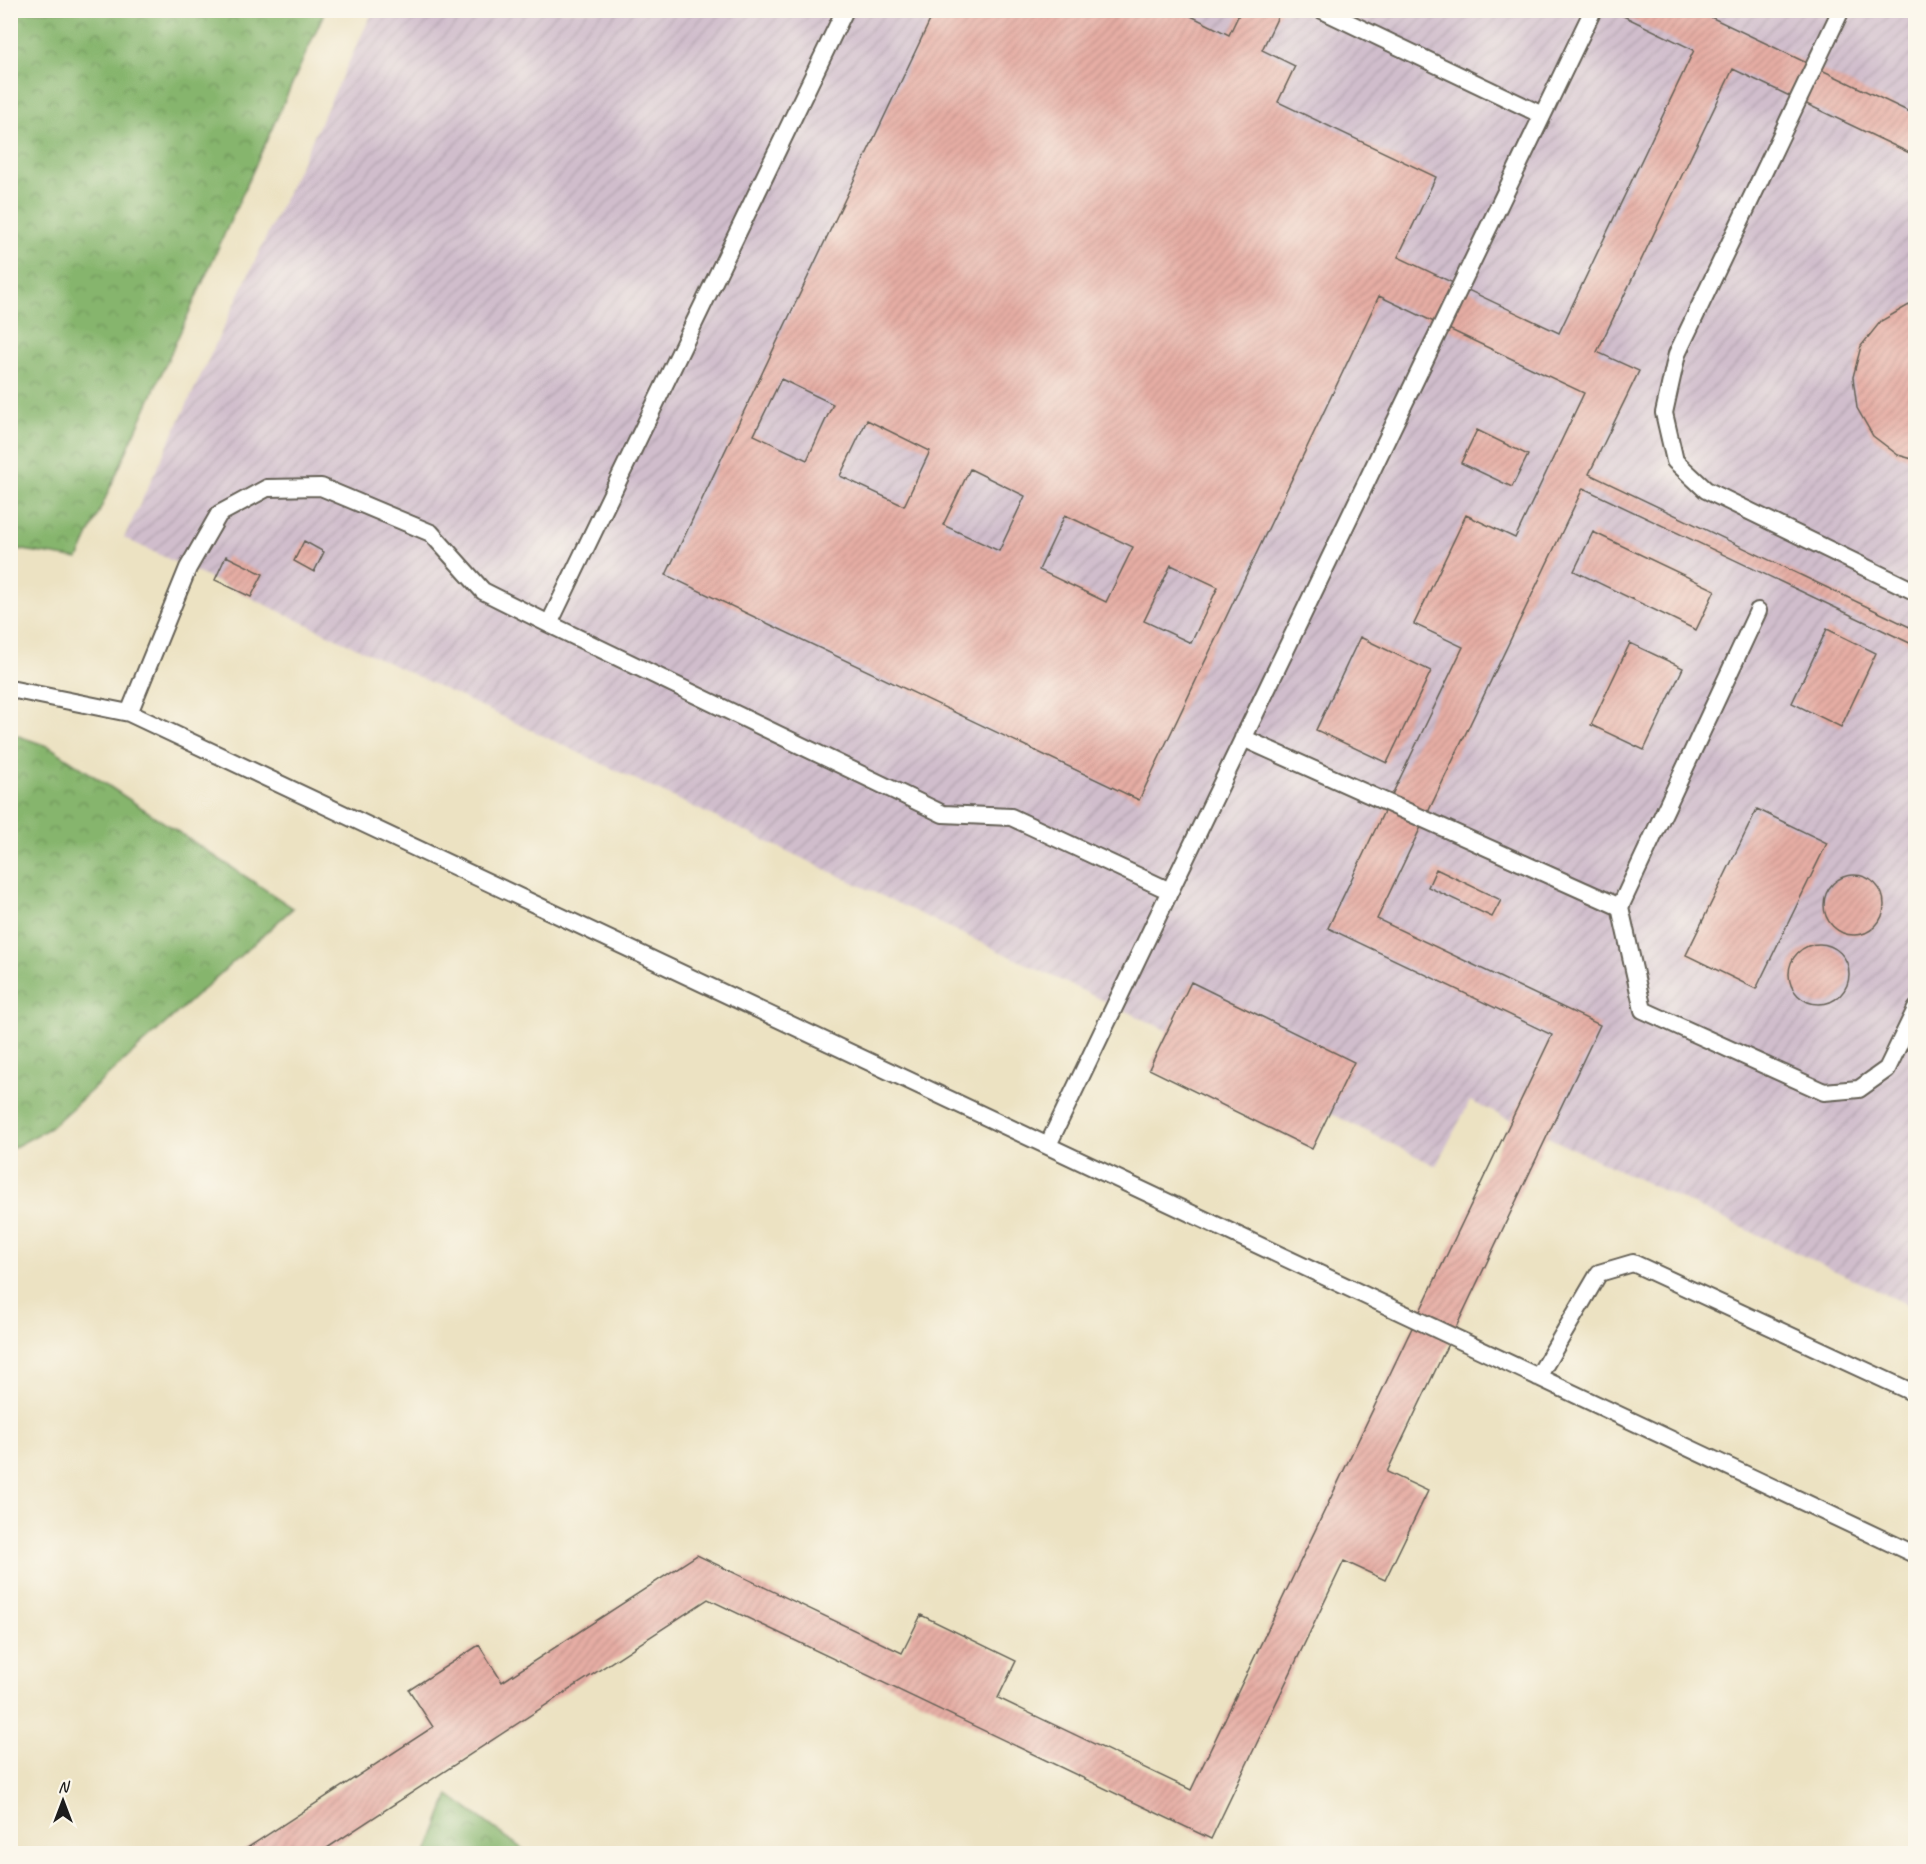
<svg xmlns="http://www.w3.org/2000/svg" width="1926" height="1864" font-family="Caveat,sans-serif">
<defs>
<pattern id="industrial-furrows" width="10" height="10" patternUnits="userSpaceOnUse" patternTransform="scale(1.5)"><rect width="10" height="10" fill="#d0bdcc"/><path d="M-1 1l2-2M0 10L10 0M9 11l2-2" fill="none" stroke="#b2a2af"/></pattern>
<pattern id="forest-crowns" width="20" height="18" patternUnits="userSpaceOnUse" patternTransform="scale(1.5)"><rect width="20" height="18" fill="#86b56d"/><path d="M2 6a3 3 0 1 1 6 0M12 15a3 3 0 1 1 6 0" fill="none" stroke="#6d9259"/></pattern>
<pattern id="building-hatch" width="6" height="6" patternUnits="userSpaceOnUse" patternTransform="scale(1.5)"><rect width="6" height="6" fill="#e6ada4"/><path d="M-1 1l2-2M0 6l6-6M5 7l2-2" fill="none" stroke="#c5948d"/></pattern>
</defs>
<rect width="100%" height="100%" fill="#fbf7ec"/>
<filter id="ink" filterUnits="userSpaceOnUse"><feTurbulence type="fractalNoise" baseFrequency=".0167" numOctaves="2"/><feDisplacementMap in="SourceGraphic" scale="12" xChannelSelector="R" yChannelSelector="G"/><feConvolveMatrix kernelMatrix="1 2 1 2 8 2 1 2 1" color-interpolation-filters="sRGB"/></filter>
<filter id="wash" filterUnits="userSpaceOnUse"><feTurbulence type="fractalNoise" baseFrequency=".008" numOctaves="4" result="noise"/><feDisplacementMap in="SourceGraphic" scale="24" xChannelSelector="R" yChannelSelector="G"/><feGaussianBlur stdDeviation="1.35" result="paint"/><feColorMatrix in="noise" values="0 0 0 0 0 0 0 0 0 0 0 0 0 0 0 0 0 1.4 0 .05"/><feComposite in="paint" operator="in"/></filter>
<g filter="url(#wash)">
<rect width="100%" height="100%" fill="#ece2c2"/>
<path fill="url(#industrial-furrows)" d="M373 11H1915V1308L1470 1101 1436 1166 1330 1113 1312 1149 1149 1069 1168 1031 124 538Z"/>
<path fill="url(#forest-crowns)" stroke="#516844" stroke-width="1.5" d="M10 11H325L78 559 11 548Z
M10 733 50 747 293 908 50 1128 11 1149Z
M449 1795 528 1853H427Z"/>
<g id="blocks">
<path fill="url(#building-hatch)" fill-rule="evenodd" d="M935 10H1179L1229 35 1241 10H1281L1262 50 1295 66 1278 102 1436 177 1398 257 1559 333 1694 50 1611 10H1696L1916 115V156L1733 69 1597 352 1639 371 1589 474 1916 630V646L1583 488 1377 919 1600 1025 1387 1472 1428 1491 1385 1580 1344 1561 1211 1839 708 1599 318 1854H238L433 1727 409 1690 479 1645 502 1682 697 1555 902 1653 921 1615 1016 1661 998 1698 1191 1790 1552 1035 1328 928 1463 647 1414 624 1466 515 1515 538 1584 393 1379 296 1139 800 666 575ZM781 379 833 404 807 460 754 435ZM867 420 930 451 904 506 840 476ZM970 469 1025 496 999 551 943 525ZM1065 515 1133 547 1106 602 1039 570ZM1171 565 1218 587 1191 643 1144 621Z
M1909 305H1916V460L1898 455 1873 436 1857 408 1853 377 1861 346 1881 321Z
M1477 430 1528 455 1512 487 1461 463Z
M1593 532 1715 590 1696 630 1574 571Z
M304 541 324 552 314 572 294 561Z
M226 556 263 574 251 597 215 580Z
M1827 629 1876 653 1841 727 1792 703Z
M1360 637 1431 671 1387 763 1316 730Z
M1630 643 1683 668 1644 750 1591 725Z
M1757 809 1827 843 1756 989 1686 955Z
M1436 869 1501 900 1492 917 1428 887Z
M1824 905a30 30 0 1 1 60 0a30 30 0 1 1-60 0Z
M1789 974a30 30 0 1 1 60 0a30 30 0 1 1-60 0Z
M1191 982 1354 1062 1312 1149 1149 1069Z"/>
</g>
</g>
<g filter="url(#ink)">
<use href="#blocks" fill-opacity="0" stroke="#656156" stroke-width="1.5"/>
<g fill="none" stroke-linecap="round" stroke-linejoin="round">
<g stroke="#656156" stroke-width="20">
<path id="lane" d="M845 10 549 624 943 814 1011 817 1170 891
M1322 10 1542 115
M1841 10 1677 354 1664 413 1675 461 1706 490 1916 592
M10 689 129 713 1916 1555
M129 713 188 568 219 514 267 488 321 487 431 533 483 591 549 624
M1243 738 1620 907 1643 1010 1824 1092 1859 1089 1887 1069 1916 1009
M1620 907 1758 611
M1048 1145 1593 10
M1538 1377 1599 1273 1633 1263 1916 1394"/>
</g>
<use href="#lane" stroke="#fff" stroke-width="16"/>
</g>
</g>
<rect width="1926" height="1864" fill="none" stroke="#fbf7ec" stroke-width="36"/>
<g transform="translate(63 1801)" stroke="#fbf7ec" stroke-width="4.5" paint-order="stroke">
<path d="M0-4.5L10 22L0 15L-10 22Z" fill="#1c1c1c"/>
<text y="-9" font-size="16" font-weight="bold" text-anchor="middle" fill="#1c1c1c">N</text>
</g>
</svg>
